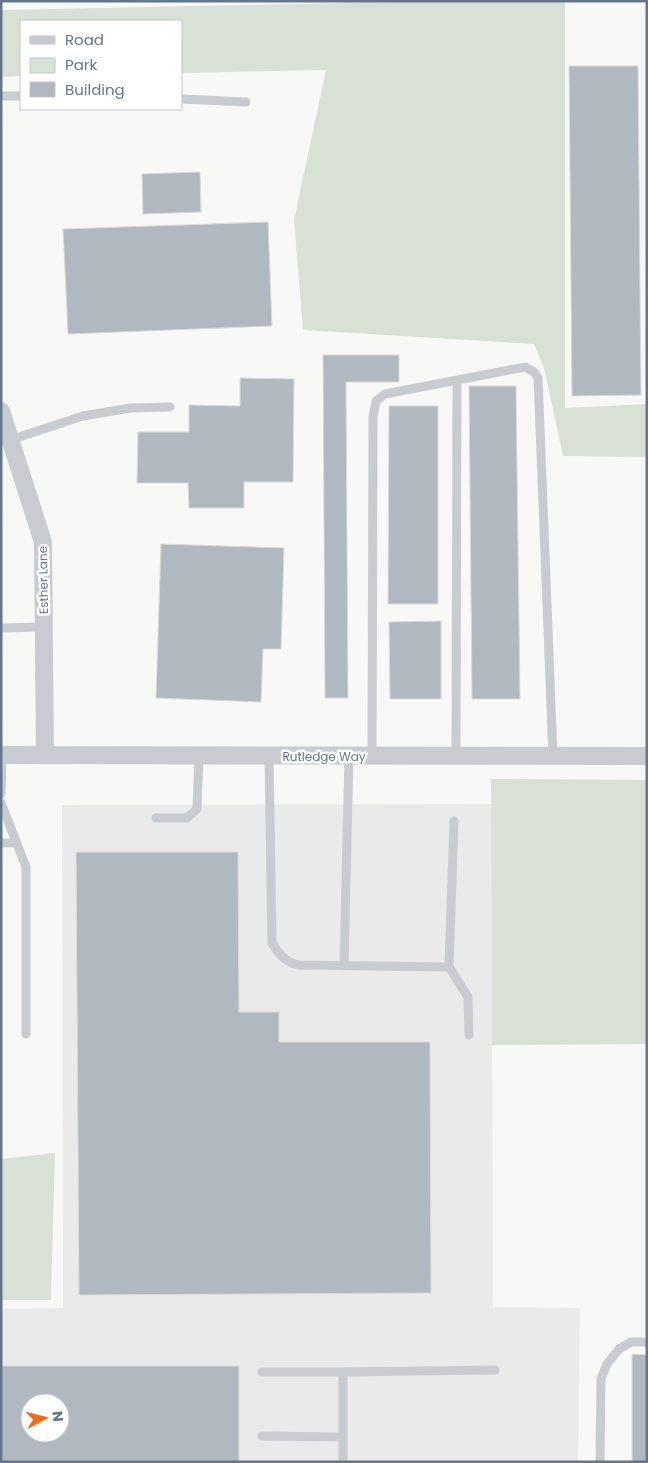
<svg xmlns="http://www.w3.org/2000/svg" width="648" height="1463" font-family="Poppins,sans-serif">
<rect width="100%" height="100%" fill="#f8f9f6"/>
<path fill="#e9eae9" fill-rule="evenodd" d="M491 804 493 1307 580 1308 578 1462H1V1309L63 1308 62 805ZM30 1403H60V1433H30Z"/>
<path fill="#d9e1d7" d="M444 1H565V408L647 404V457L563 456 544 368 534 344 303 330 294 220 326 70 181 73V21H21V76L1 77V10Z
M491 779 647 780V1044L492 1045Z
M55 1153 51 1300H1V1159Z"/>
<path fill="#b1b8c0" stroke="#dadbd8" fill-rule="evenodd" d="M569 66H638L641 395 572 396Z
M200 172 201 212 143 214 142 174Z
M268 222 272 326 68 334 63 229Z
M323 355H399V382H346L348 698H325Z
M240 378 294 379 293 482H244V508H189L188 483H137L138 432H189V405L240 406Z
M469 386H516L520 699H472Z
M389 406H438V604H388Z
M161 544 284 548 281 649H263L261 702 156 698Z
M441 621V699H390L389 622Z
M76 852H238L239 1012H279V1042H430L431 1293 79 1295Z
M632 1354 647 1355V1462H632Z
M1 1366H239V1462H1ZM30 1403H60V1433H30Z"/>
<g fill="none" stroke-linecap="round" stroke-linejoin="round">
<path stroke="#c8cbd0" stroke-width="9" d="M1 96H21
M181 99 246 102
M10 440 83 416 130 408 170 407
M1 628 43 627
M269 756 272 943C279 954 286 963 299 965L449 967
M372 756 373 417 376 401 385 394 525 367 534 372 538 378 553 756
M456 756 457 380
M1 794 2 755
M1 803 26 867V1034
M156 818H187L197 809 199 755
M454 821 449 967 468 997 469 1035
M1 843H17
M344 966 349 756
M262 1372H343
M262 1436 343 1437
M343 1462V1372L495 1370
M600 1462 601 1379 607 1364 619 1349 631 1342H647"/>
<path stroke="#c8cbd0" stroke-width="18" d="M1 411 43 542 45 755
M1 755 647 756"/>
</g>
<g text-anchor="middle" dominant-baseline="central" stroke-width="5" stroke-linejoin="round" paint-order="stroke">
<g font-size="12" fill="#65758a" stroke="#fff">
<text transform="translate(43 580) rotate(-91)">Esther Lane</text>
<text x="324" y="756">Rutledge Way</text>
</g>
</g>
<rect width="648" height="1463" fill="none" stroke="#65758a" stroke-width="5"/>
<rect x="20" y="20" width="162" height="90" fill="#ffffff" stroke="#c1c8d0"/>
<rect x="30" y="36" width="25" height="8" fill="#c8cbd0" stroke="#c1c8d0"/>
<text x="65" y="45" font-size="15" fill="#65758a">Road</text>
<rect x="30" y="58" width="25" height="15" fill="#d9e1d7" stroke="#c1c8d0"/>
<text x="65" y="70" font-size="15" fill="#65758a">Park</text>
<rect x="30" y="82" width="25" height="15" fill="#b1b8c0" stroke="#c1c8d0"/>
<text x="65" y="95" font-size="15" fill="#65758a">Building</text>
<g transform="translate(45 1418) rotate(83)"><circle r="24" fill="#ffffff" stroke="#c1c8d0"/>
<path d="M0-4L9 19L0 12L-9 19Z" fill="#f26b1c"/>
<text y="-8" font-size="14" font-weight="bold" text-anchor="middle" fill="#65758a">N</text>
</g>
</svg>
